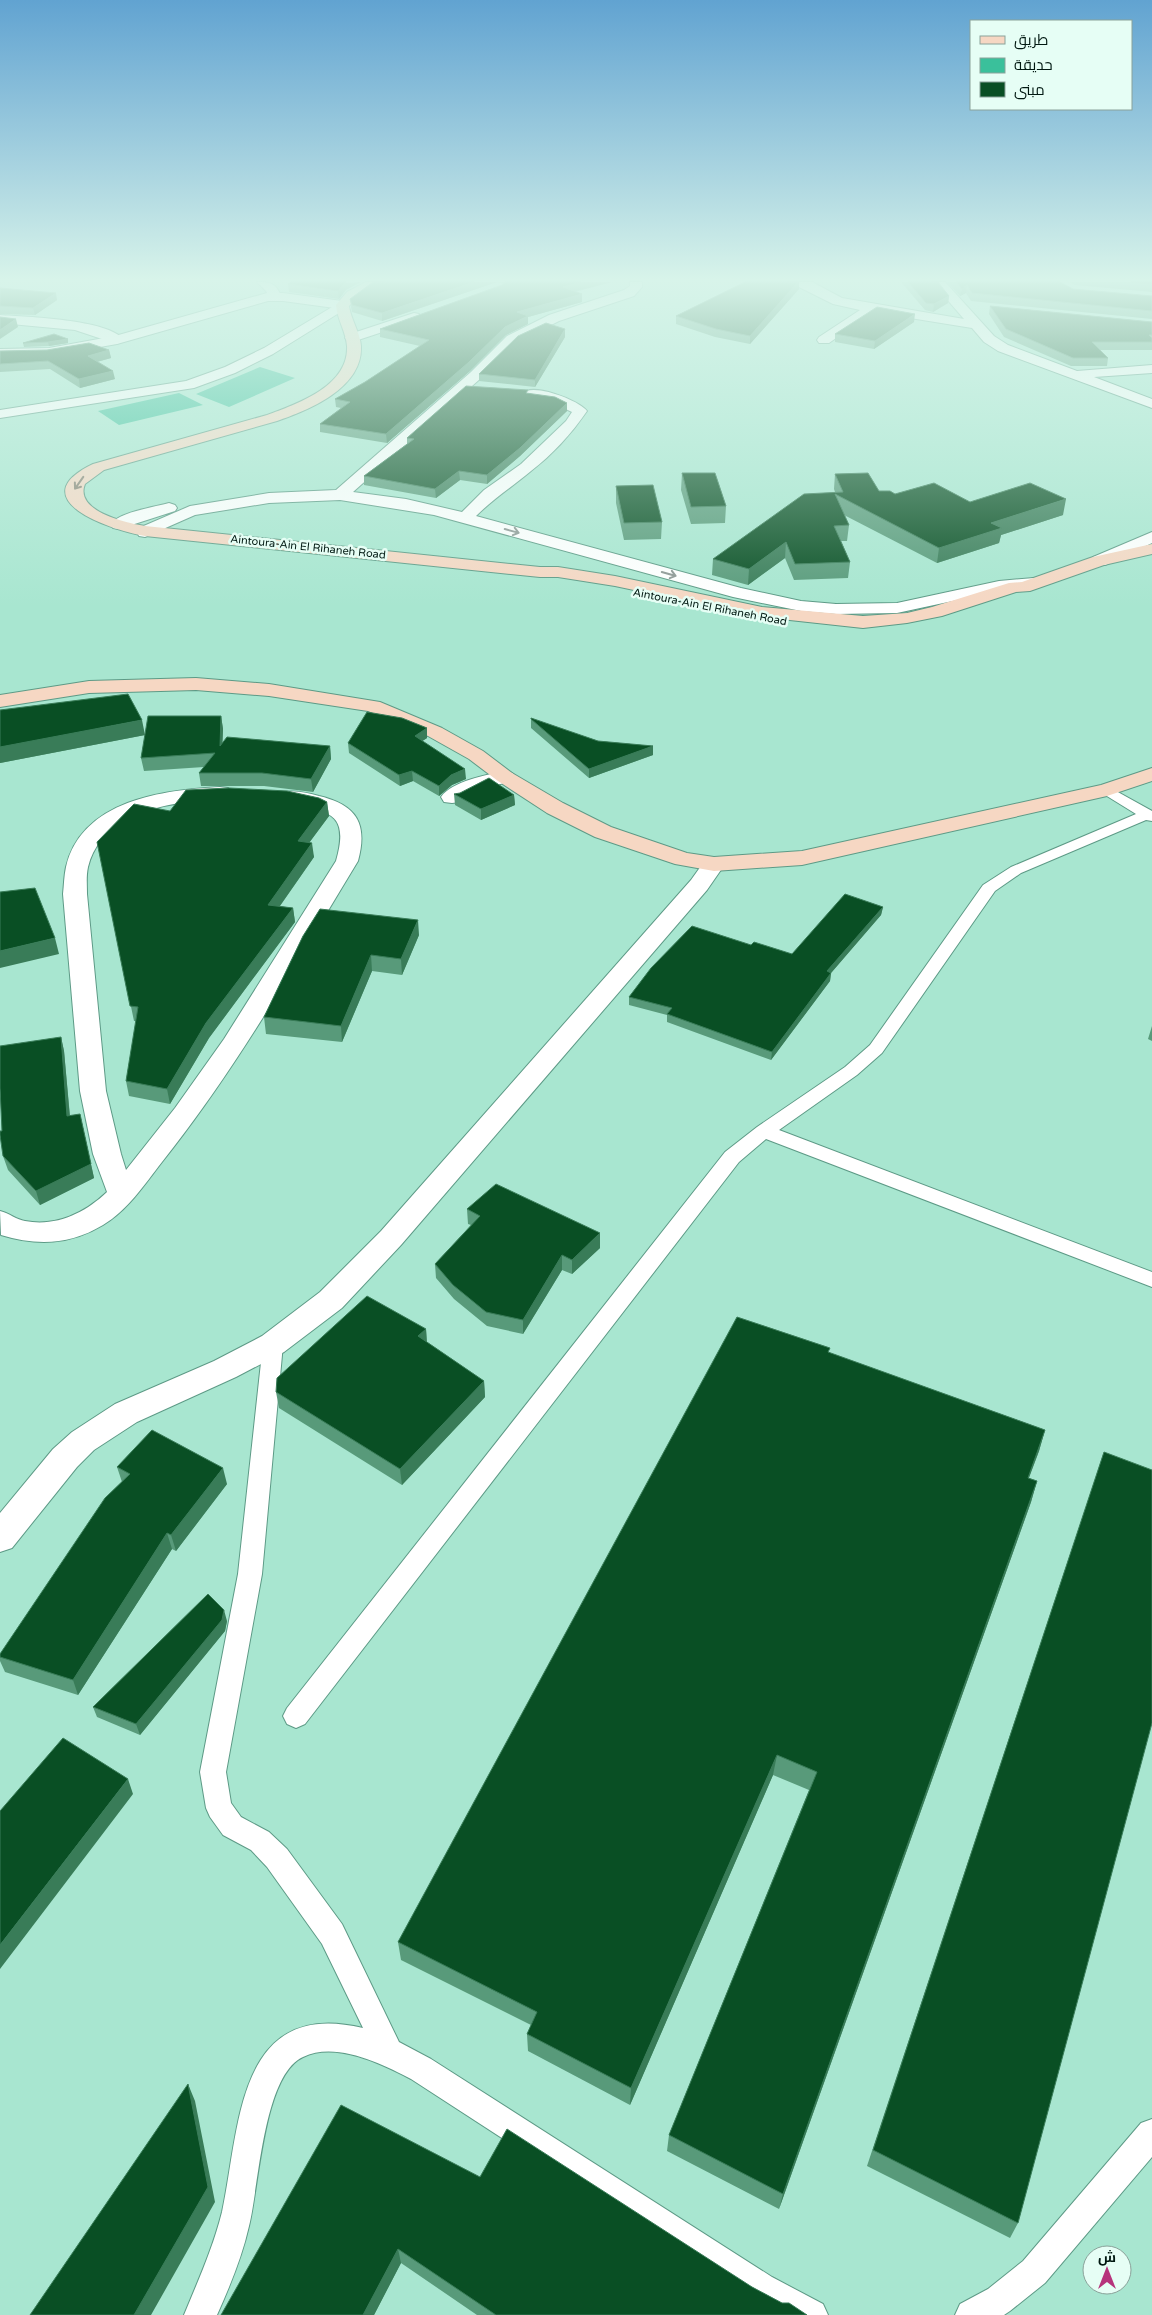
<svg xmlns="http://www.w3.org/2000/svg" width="1152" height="2315" font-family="'Varela Round',Cairo,sans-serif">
<rect width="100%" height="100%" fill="#a8e6d0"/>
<path fill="#3ac09b" d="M260 367 295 378 229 407 196 394Z
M179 393 203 405 119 425 98 411Z"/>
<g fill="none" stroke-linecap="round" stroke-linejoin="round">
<g stroke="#5d9a86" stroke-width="2">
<path id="service" d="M1107 786 1152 811V821L1146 820 1021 873 995 891 882 1053 857 1075 779 1130 1152 1272V1287L766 1139 739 1162 305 1724 296 1728 287 1724 283 1716 287 1708 725 1152 757 1127 845 1067 870 1045 983 885 1011 867 1136 814 1102 793 1100 790Z
M273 1336 280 1338 283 1344 262 1574 226 1772 231 1803 241 1817 269 1832 287 1849 342 1924 399 2042 431 2059 772 2277 823 2304 828 2315H779L750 2299 411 2079C382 2064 336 2041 303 2057 263 2075 259 2187 249 2226 242 2257 230 2286 217 2315H184C198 2281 213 2248 222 2212 240 2129 236 1997 363 2028L322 1944 267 1867 251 1850 223 1835 210 1817 206 1808 200 1772 238 1574 263 1344 266 1338Z
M1152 2119V2157L1045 2283 1010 2311 1004 2315H955L960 2304 988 2289 1023 2261 1141 2123Z"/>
</g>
<g stroke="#5d9a86" stroke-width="2">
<path id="minor" d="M257 282C270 282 276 283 281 296L275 300 270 299 266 291Z
M630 282H642V287L634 296 559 321 517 342 481 378 353 492 406 499 462 512 484 490 521 464 566 421 572 412 551 402 524 397 522 394C531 382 579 400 587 411 572 433 552 455 531 471 512 487 494 498 476 516L741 588 801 601 836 604 897 603 999 581 1034 578 1040 579 1043 583 1040 587 999 591 897 613 836 614 801 611 733 597 434 515 340 500 269 503 195 515 145 537 139 536 137 532 139 528 190 506 269 493 336 490 471 372 507 336 549 315 624 290 630 286Z
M789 282H812L842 298 964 319 932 282H945L994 336 1008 345 1077 371 1152 365V373L1094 377 1152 399V408L998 351 984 342 972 328 873 312 829 343H819L817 340 819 337 860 310 833 304Z
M342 301 347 302 348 305 347 308 273 354 235 373 194 388 0 418V410L186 381 225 367 264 348Z
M414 313 419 314 421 317 419 320 352 342 345 338 347 335Z
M0 315C26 317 108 319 124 340L117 344 75 330 0 323Z
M169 503 175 505 177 508 175 511 119 529 113 528 111 524C119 512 155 507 169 503Z
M1152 532V543L1105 565H1093L1090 561 1093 557Z
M505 771 512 773 516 777 512 781 485 788 460 802 452 803 444 802 441 797C452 781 487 775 505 771Z
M220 787 228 788 231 793 228 798C213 801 197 801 181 803 143 808 98 825 88 867 86 876 87 885 87 894L106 1091 121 1154 126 1170 175 1108 224 1039 336 861C351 809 325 812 284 802L281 797 284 792C296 790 308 793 319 796 357 805 368 824 358 861 296 963 237 1068 162 1162 144 1185 128 1210 103 1225 70 1245 37 1246 1 1235L0 1211C9 1213 17 1220 25 1221 56 1227 85 1213 107 1192L93 1154 80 1091 63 894C64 885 64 876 66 867 82 800 163 790 220 787Z
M714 857 722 859 725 864 707 890 401 1245 342 1308 284 1352 236 1377 137 1422 94 1450 77 1467 12 1548 0 1552V1513L53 1449 72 1432 115 1404 214 1361 262 1336 320 1292 381 1231 691 880 706 859Z"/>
</g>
<g stroke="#5d9a86" stroke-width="2">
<path id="tertiary" d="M267 293H283L342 301 348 305 342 309 283 301H268L117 344 49 356 0 357V349L49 348 115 336Z"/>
</g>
<g stroke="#5d9a86" stroke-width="2">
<path id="secondary" d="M366 282H382L357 298 349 306C351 320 360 332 361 346 363 388 309 410 277 421L104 470 85 484C74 511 126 523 145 526L540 567H558L615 576 762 607 863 616 907 613 932 607 1009 583 1022 582 1093 557 1152 544V554L1104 565 1030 591 1016 592 942 616 907 623 863 628 762 617 615 586 558 577H540L145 536C110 530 20 499 93 464L267 415C297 404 349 386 347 346 346 332 337 319 336 305L347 292Z
M196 678 269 684 380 702 442 728 483 751 512 773 563 803 611 827 687 853 714 857 802 851 1101 785 1152 768V781L1107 796 802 865 714 871 675 864 595 837 547 813 498 781 469 759 428 736 368 711 269 696 196 690 89 693 0 707V695L89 681Z"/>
</g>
<use href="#service" fill="#fff" fill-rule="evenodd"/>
<use href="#minor" fill="#fff" fill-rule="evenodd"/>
<use href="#tertiary" fill="#fff" fill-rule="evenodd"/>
<use href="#secondary" fill="#f6d7c3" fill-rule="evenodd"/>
</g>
<path fill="#589a7a" d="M497 282 382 321 352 312 351 307 350 299Z
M498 282H612L575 292 582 294V302L528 317V324L506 335 470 371 387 443 320 432V424L341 408 336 407 335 399 365 382 420 346 380 337V329L502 285 503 284Z
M745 282H799V289L750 344 715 337 676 324V316Z
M901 282H938L949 296 948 303 933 312 925 310Z
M947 282H1060L1073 289 1152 296V319L971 301 966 293 960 296Z
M1069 282H1152V292L1075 285Z
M288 284 346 290 339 299 289 292Z
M0 288 57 300 35 315 0 314Z
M990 306 1152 322V350H1100L1108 358 1107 366H1071L1004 337 989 314Z
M914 322 874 349 835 342V334Z
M565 337 535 387 479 381V374Z
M68 339V343L49 346 24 347 23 343Z
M109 350 111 358 97 362 115 379 80 388 50 369 0 372V351Z
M528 393 567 403V411L520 456 487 484 460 480 436 498 364 485V476L407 444V438Z
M682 473 726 506 725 523 691 524 681 490Z
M835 474 879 491 895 494 970 502 1063 515 1001 535 999 543 937 563 844 515 849 525 847 541H841L850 562 848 578 794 580 785 558 748 585 712 575 713 559 835 492 834 489Z
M616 486 662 522 661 539 624 540 616 503Z
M0 710 145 735 221 716 223 729 222 743 330 746 331 759 313 792 264 786H201L199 773 204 767 144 771 141 758 145 735 0 763Z
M531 719 598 741 653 746V755L589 778 531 728Z
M427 728V738L422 741 466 779 452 785 439 796 413 781 400 786 349 753 348 743Z
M454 794 514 795 515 805 481 820 455 805Z
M327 802 329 816 309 843 314 857 280 906 293 908 295 922 209 1038 170 1104 129 1096 126 1081 136 1021H134L97 842 170 811Z
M883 907 881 915 831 973 830 981 771 1060 667 1022V1015L629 1005V997L751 945 792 954Z
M419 935 402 975 372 971 342 1042 266 1034 264 1017 303 936Z
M1152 1026V1041L1148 1039Z
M61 1037 64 1051 70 1116 80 1114 94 1178 40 1205 8 1170 3 1156 2 1131Z
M467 1209 600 1248 572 1274 562 1270 523 1334 487 1326 454 1299 436 1278 435 1264 471 1225 468 1224Z
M426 1329 427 1342 484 1381 485 1397 402 1485 279 1408 276 1392Z
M830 1353 1045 1430 1039 1451 1029 1478 1037 1481 1031 1502 779 2209 667 2151 669 2135 809 1790 773 1775 630 2105 528 2051 527 2034 531 2025 401 1960 398 1942Z
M1104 1452 1018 2223 1010 2238 867 2166Z
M117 1467 227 1484 176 1551 172 1549 78 1695 5 1672 0 1661V1654L122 1482Z
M227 1621 225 1631 140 1735 97 1717 93 1707Z
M480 2177 752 2287 782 2303 807 2315H477L401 2263 374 2315H221Z"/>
<path fill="#397c58" d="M361 282 346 290 339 299 338 291 345 283Z
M474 282H497L382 321V313Z
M581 282H612L563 294V287Z
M798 282H799V289L750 344V336Z
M967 285 966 293 960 296 962 289Z
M56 293 57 300 35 315 33 308Z
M582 294V302L528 317V324L506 335 470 371 387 443 386 434 517 312Z
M949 296 948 303 933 312 934 304Z
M915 314 914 322 874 349 875 341Z
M16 319 18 327 0 339V330Z
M565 329V337L535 387V380Z
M68 339V343L49 346 48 342Z
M109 350 111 358 89 364 88 356Z
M113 371 115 379 80 388 79 379Z
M567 403V411L520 456 487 484V475Z
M459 471 460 480 436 498 435 489Z
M1066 499 1063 515 1001 535 999 543 937 563 939 548 991 523Z
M786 542 785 558 748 585 749 569Z
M221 716 223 729 222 759 220 746Z
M142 720 145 735 0 763V747Z
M427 728V738L415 746V736Z
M330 746 331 759 313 792 311 779Z
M653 746V755L589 778V769Z
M465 769 466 779 452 785 439 796V786L451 775Z
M412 771 413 781 400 786 399 775Z
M514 795 515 805 481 820V809Z
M327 802 329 816 300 855 298 841Z
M312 843 314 857 270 920 268 905Z
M883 907 881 915 831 973 830 981 771 1060 772 1052 827 971Z
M293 908 295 922 209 1038 170 1104 167 1089 206 1023Z
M418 920 419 935 402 975 401 959Z
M55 938 59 954 0 968V951Z
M371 955 372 971 342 1042 341 1026Z
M61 1037 64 1051 71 1130 67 1116Z
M80 1114 94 1178 40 1205 36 1191Z
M600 1233V1248L572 1274V1260Z
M562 1255V1270L523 1334V1320Z
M426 1329 427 1346 418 1336Z
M484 1381 485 1397 402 1485 400 1469Z
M1045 1430 1039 1451 1021 1498 1028 1478Z
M223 1468 227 1484 176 1551 171 1535Z
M1037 1481 1031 1502 779 2209 783 2194Z
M167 1533 172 1549 78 1695 73 1680Z
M224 1610 227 1621 225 1631 140 1735 136 1724Z
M777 1755 773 1775 630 2105 631 2088Z
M128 1779 133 1794 0 1969V1945Z
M188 2084 195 2101 215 2202 151 2315H134Z
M398 2249 401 2263 374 2315H363Z"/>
<path fill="#094f24" stroke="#397c58" d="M291 282H346L338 291 288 284Z
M373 282H474L382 313 352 305 350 299Z
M505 282H581L563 287 582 294 517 312 528 316 505 327 469 362 386 434 320 424 350 402 335 399 365 382 429 340 380 329 502 285Z
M745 282H798L750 336 716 329 676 316Z
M908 282H938L949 296 934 304 926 303Z
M956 282H1060L1073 289 1152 296V311L972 293 967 285 962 289Z
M1131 282H1152V284Z
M0 288 56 293 33 308 0 306Z
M990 306 1152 322V335H1149L1152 338V342H1092L1108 358H1073L1006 329Z
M877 307 915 314 875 341 835 334Z
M0 317 16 319 0 330Z
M546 323 565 329 535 380 479 374 518 336Z
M54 334 68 339 48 342 23 343Z
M89 343 109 350 88 356 113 371 79 379 48 361 0 364V351L47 350Z
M466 386 528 390 526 393 555 397 567 403 520 448 487 475 459 471 435 489 364 476 414 439 407 438Z
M682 473H715L726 506 691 507Z
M868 473 879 491H890L895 494 934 483 970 502 1030 483 1066 499 991 523 1002 528 939 548 835 494 849 525 834 526 850 562 795 564 786 542 749 569 713 559 804 494 843 492 835 474Z
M653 485 662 522 624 523 616 486Z
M128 694 142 720 0 747V710Z
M367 712 402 718 427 728 415 736 465 769 451 775 439 786 412 771 399 775 348 743Z
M148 716H221L220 746 227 737 330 746 311 779 262 773H199L215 753 141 758Z
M531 718 598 741 653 746 589 769 531 719Z
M489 778 514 795 481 809 454 794 460 793Z
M229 788 287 791 319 798 327 802 298 841 312 843 268 905 293 908 206 1023 167 1089 126 1081 138 1007 130 1006 97 842 134 804 170 811 186 790Z
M35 888 55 938 0 951V892Z
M845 894 883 907 827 971 831 973 772 1052 667 1014 672 1008 629 997 651 968 692 926 751 945 754 942 792 954Z
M320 909 418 920 401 959 371 955 341 1026 264 1017 303 936Z
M61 1037 67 1116 80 1114 91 1164 36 1191 3 1156 0 1135V1131H2L0 1088V1046Z
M496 1184 600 1233 572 1260 562 1255 523 1320 486 1312 453 1285 435 1264 480 1216 467 1209Z
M367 1296 426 1329 418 1336 484 1381 400 1469 276 1392 277 1378Z
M737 1317 830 1348 828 1352 1045 1430 1028 1478 1037 1481 783 2194 669 2135 817 1772 777 1755 631 2088 527 2034 537 2012 398 1942Z
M152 1430 223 1468 171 1535 167 1533 73 1680 0 1657V1654L105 1498 130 1474 117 1467Z
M1104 1452 1152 1470V1723L1018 2223 873 2150Z
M208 1594 224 1610 222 1620 136 1724 93 1707Z
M63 1738 128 1779 0 1945V1811Z
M188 2084 208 2187 134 2315H30Z
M341 2105 480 2177 507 2129 752 2287 782 2303H789L807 2315H496L398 2249 363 2315H221Z"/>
<defs><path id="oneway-shaft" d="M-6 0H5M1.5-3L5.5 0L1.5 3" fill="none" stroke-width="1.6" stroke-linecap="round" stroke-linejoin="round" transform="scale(1.25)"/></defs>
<use stroke="#888173" href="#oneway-shaft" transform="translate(79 483) rotate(125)"/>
<g stroke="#8d9794">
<use href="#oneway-shaft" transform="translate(512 531) rotate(15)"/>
<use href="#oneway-shaft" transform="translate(669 574) rotate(16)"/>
</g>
<linearGradient id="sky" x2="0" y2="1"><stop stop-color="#61a3d1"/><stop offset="0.46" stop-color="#d8f4ea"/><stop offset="1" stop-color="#d8f4ea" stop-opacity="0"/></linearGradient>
<rect width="1152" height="607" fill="url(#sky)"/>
<g text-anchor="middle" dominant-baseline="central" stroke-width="5" stroke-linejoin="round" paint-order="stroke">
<g font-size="11" fill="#011811" stroke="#e6fef5">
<text transform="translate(308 547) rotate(6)">Aintoura-Ain El Rihaneh Road</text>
<text transform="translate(710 607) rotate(11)">Aintoura-Ain El Rihaneh Road</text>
</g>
</g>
<rect x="970" y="20" width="162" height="90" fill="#e6fef5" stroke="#8aa29a"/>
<rect x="980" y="36" width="25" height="8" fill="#f6d7c3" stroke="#8aa29a"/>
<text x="1014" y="45" font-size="15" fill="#011811">طريق</text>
<rect x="980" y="58" width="25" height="15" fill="#3ac09b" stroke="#8aa29a"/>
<text x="1014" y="70" font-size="15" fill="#011811">حديقة</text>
<rect x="980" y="82" width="25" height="15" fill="#094f24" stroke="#8aa29a"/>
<text x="1014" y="95" font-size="15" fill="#011811">مبنى</text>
<g transform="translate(1107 2270)"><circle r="24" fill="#e6fef5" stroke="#8aa29a"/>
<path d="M0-4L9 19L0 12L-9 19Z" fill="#b6347c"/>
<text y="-8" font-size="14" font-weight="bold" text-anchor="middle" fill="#011811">ش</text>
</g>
</svg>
